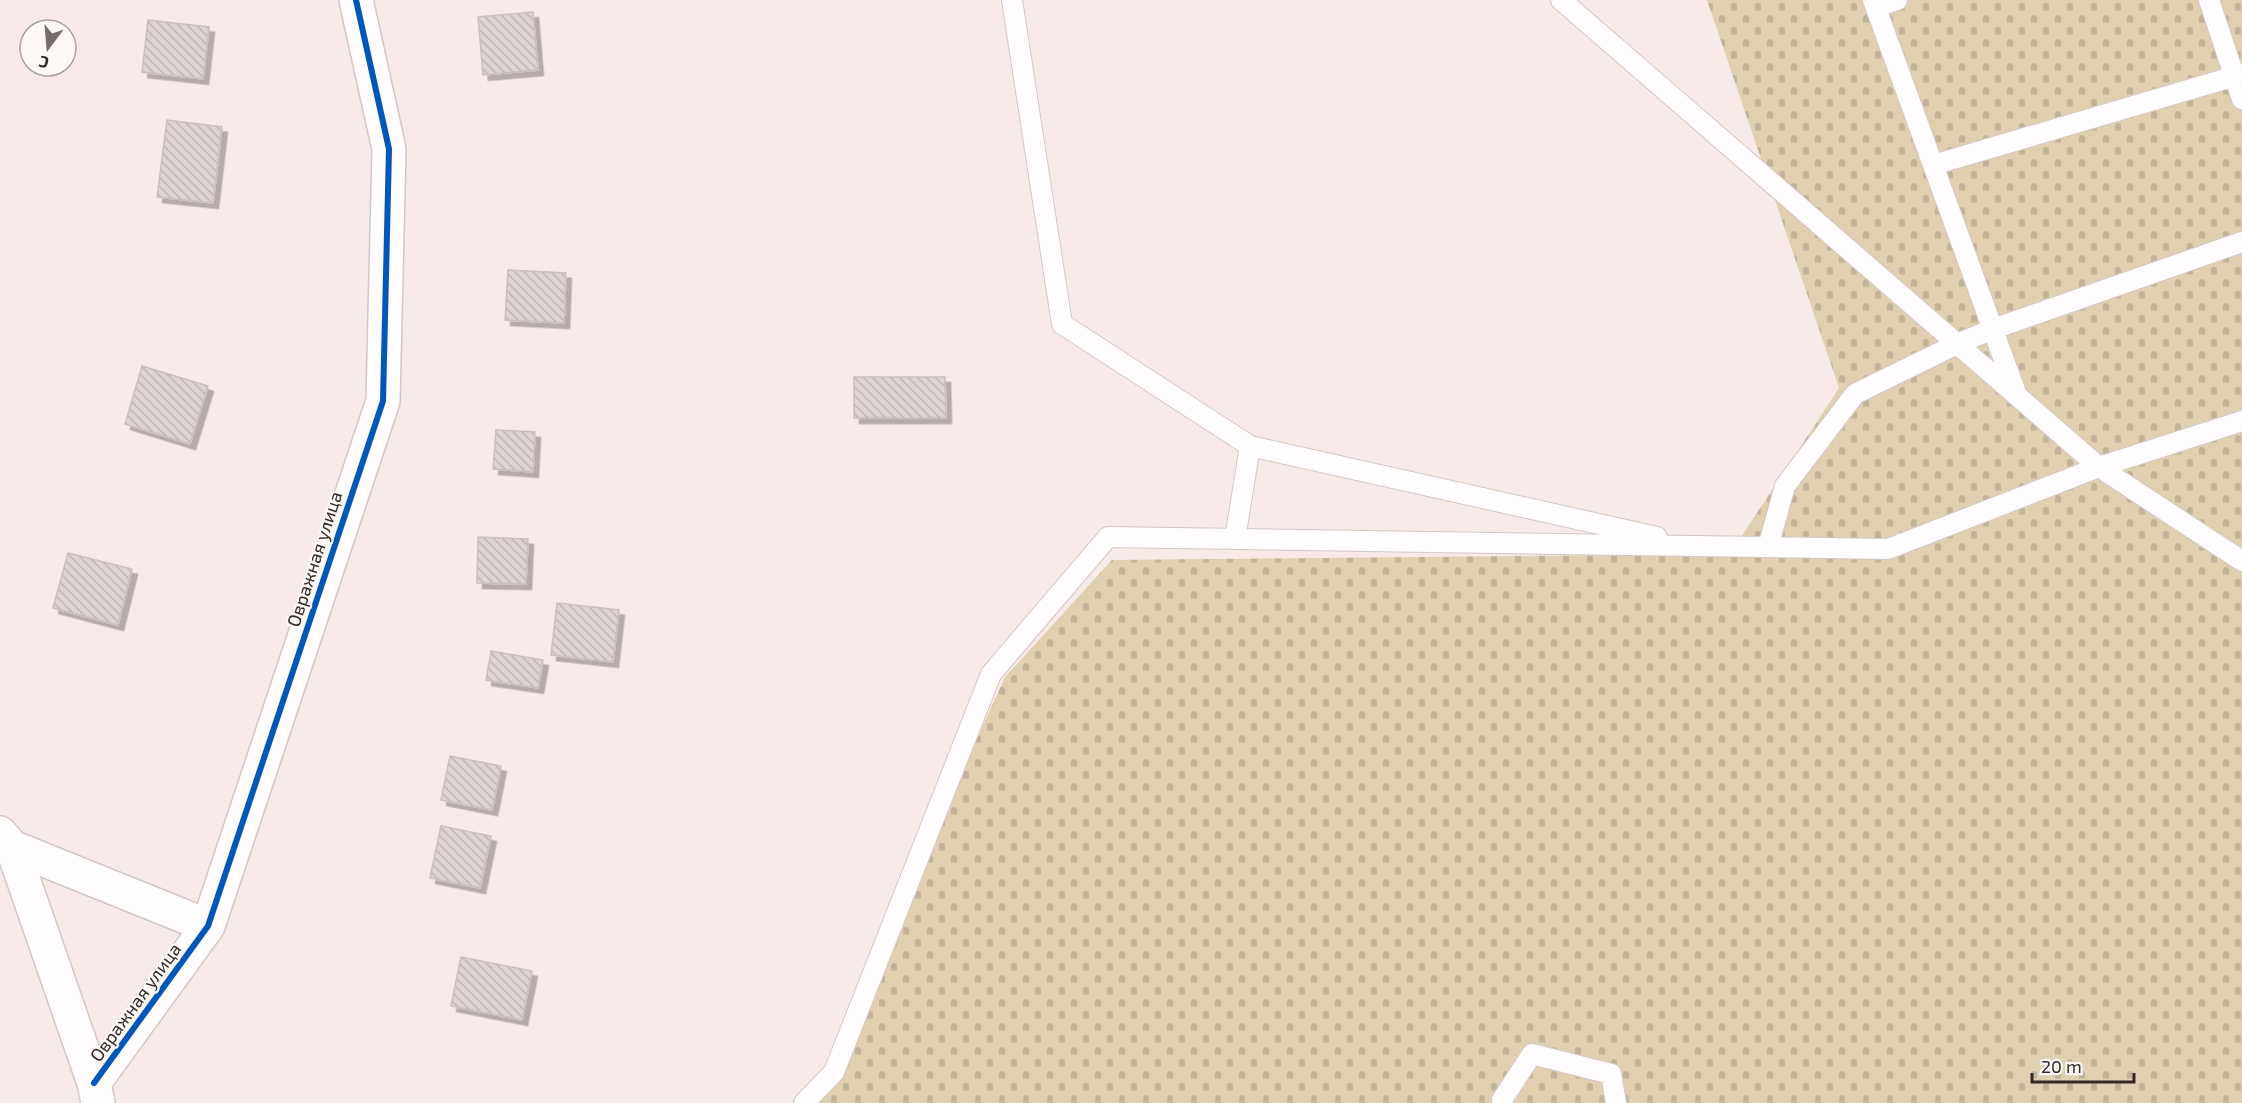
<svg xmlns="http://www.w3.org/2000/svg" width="2242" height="1103" font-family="'Exo 2',sans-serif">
<defs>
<pattern id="cemetery-stones" width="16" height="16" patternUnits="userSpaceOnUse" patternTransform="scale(1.5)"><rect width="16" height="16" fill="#e0d0b0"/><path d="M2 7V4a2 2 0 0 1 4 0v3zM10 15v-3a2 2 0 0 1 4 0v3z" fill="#c1b397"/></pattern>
<pattern id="building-back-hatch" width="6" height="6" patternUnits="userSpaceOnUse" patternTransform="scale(1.5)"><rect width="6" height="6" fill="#ddd3d2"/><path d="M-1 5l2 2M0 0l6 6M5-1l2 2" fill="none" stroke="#beb5b4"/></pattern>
<filter id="shadow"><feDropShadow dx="5.5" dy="5.5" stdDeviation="0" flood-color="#0004"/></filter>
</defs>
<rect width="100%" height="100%" fill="#f7eae8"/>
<path fill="url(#cemetery-stones)" d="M1707 0H2242V1103H811L1005 677 1112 560 1730 554 1839 388Z"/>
<path fill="url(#building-back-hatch)" stroke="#cabfc0" stroke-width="1.5" filter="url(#shadow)" d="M533 12 538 70 483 75 478 17Z
M148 20 209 27 203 79 142 72Z
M167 120 222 127 213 203 157 197Z
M508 270 566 273 564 323 505 320Z
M142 366 208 386 190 444 125 424Z
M854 377H945L946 418H854Z
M496 430 535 432 533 472 493 469Z
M478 537 528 539 526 584 477 583Z
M68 553 132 569 118 625 53 608Z
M557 603 619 610 613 662 551 655Z
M491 651 543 660 538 688 486 680Z
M450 756 501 766 492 810 441 800Z
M441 826 491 836 480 888 430 878Z
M461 957 532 971 522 1020 451 1006Z"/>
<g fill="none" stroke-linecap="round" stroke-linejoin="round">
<g stroke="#d3c7c5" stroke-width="22">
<path id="service" d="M1012 0 1062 324 1250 446 1235 539
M1561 0 2099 467 2242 561
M1873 0 2016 393
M2209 0 2242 99
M1876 7 1897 0
M1933 165 2242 74
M1250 446 1657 537
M1768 547 1785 486 1855 394 1957 344 1993 329 2242 242
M804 1103 834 1072 991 674 1108 537 1888 549 2099 467 2242 421
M1503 1103 1502 1100 1532 1054 1611 1074 1616 1103"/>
</g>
<g stroke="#d3c7c5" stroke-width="36">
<path id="minor" d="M12 847 208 926
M94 1083 208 926 383 401 389 149 356 0"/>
</g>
<g stroke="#d3c7c5" stroke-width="36">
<path id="secondary" d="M0 833 12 847 94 1083 98 1103"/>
</g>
<use href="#service" stroke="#fefcfc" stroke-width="20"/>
<use href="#minor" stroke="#fefcfc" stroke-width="33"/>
<use href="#secondary" stroke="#fefcfc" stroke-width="33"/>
<g stroke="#fef8f7" stroke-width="10">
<path id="cycleway" d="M94 1083 208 926 383 401 389 149 356 0"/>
</g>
<use href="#cycleway" stroke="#0057b8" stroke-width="6"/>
</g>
<g text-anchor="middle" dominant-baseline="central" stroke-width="4.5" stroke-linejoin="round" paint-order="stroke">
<g font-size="18" fill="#332826" stroke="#fef8f7">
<text transform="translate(314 559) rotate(-72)">Овражная улица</text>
<text transform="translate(135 1002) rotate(-54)">Овражная улица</text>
</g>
</g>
<g transform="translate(48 48) rotate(196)"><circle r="28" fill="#fef8f7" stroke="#ada5a3" stroke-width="1.5"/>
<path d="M0-4.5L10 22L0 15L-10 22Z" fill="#786c6a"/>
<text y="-9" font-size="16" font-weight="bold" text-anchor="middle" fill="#332826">С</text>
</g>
<path d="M2032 1073v9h102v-9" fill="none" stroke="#332826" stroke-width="3"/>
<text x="2041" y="1073" font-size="18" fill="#332826" stroke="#fef8f7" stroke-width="4.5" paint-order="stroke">20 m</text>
</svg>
